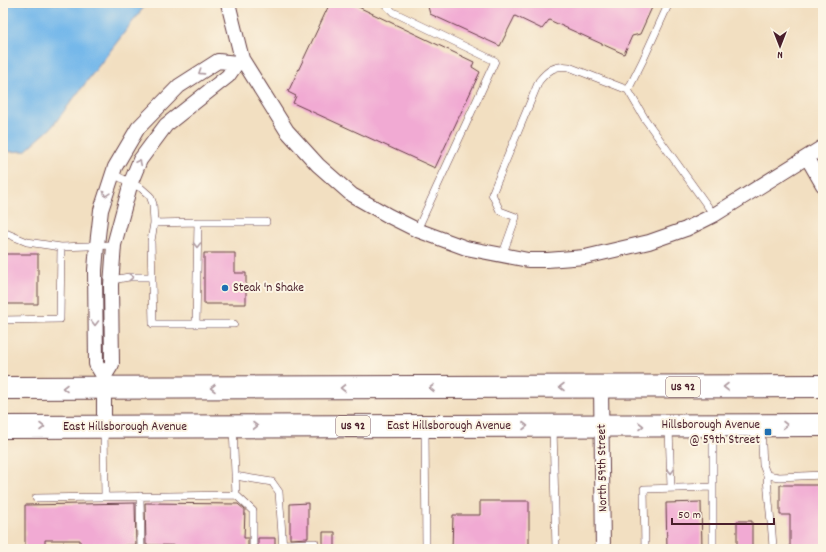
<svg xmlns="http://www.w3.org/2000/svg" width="826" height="552" font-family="Dekko,sans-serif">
<rect width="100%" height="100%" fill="#fcf5e5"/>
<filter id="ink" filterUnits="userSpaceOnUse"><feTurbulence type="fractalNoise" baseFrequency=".025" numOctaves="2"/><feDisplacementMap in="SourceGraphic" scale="8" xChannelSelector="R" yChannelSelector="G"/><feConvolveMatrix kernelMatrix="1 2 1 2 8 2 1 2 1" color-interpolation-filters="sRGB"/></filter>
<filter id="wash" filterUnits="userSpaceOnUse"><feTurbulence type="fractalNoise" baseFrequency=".012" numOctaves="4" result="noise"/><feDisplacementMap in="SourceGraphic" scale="16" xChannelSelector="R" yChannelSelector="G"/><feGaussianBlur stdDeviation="0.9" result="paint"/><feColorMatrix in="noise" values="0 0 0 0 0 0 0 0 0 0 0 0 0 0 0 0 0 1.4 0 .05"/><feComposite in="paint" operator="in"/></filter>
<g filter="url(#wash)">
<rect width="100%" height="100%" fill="#f2dfc1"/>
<path fill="#74b8ea" stroke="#5f6c8a" d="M3 3H147L51 128 25 151 3 152Z"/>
<g id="blocks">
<path fill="#f1aad3" d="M330 3H350L474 62 472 67 480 72 435 168 293 103 296 96 288 92Z
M427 3H654L640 34 632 36 624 54 549 20 542 29 515 16 500 46 430 14Z
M204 253H235V273H246V304H204Z
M3 254H38V304H3Z
M780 485H823V549H790V515H780Z
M480 501H529V549H452L453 515H480Z
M701 502 702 548 667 549 666 503Z
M135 503 136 545 80 547V540H45V549H25V505Z
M145 503 238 504 245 510 244 538H248V549H213V546L146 545Z
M308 503V538L290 539V504Z
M737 521H752V549H737Z
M323 532H335V549H323Z
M258 538H275V549H258Z"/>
</g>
</g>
<g filter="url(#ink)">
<use href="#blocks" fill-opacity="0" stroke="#633c42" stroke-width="1"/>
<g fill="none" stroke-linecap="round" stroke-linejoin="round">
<g stroke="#633c42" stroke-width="8">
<path id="service" d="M384 3 393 12 495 61 417 230
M628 90 645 119 714 215
M113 174 141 188 150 196 153 204 154 223 151 241 153 324H234
M198 222H266
M154 223 198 222 196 324
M3 232 27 242 61 247
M502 256 516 217 500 211 492 194 539 81C548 70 555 65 569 67L628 90 643 60 669 3
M112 280 129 277H151
M3 320 60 319 61 247 114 245
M553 427 556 549
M713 427V487
M761 427 763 465 767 475 779 477 823 475
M669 428 671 488
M104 429 105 497
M425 429 426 549
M767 475C768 500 772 524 773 549
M235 476 272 482 279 492 283 549
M236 495 253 511V549
M140 496 141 549
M36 498 236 495 233 428
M283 544 315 543V549
M645 549 644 489 713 487V549"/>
</g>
<g stroke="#633c42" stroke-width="16">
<path id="minor" d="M228 3 242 59 287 131 318 165 352 195 389 216 417 230 466 248 528 260H547L585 257 649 242 686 229 714 215 823 147
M807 157 823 185
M104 377 112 364 111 285 114 245 131 182 140 160 166 125 228 76 237 63 242 59
M601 387 603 549
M104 427V377L96 364 95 270 97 245 101 210 115 167 138 128 179 86 218 61 237 63"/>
</g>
<g stroke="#633c42" stroke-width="24">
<path id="primary" d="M3 388 823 386
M3 427 823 425"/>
</g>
<use href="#service" stroke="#fff" stroke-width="7"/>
<use href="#minor" stroke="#fff" stroke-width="14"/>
<use href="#primary" stroke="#fff" stroke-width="22"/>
</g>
<defs><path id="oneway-chevron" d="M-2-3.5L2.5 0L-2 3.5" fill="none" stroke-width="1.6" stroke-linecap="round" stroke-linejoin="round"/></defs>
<g stroke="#ae9aa0">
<use href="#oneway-chevron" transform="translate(201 72) rotate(147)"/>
<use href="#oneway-chevron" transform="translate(139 162) rotate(-64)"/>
<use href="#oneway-chevron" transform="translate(106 194) rotate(108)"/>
<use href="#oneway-chevron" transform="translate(197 245) rotate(91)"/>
<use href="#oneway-chevron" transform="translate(131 277) rotate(-4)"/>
<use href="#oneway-chevron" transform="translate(95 323) rotate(90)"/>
<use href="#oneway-chevron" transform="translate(562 387) rotate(180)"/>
<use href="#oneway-chevron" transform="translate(726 387) rotate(180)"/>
<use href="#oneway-chevron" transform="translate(65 388) rotate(180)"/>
<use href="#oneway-chevron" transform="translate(213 388) rotate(180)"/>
<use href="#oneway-chevron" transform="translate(343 388) rotate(180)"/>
<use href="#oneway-chevron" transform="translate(432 388) rotate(180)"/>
<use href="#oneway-chevron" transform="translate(785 425)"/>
<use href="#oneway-chevron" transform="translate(255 426)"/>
<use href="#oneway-chevron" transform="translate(525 426)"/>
<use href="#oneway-chevron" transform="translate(641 426)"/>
<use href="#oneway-chevron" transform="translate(42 427)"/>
<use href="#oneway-chevron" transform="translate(671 471) rotate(88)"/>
</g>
</g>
<g fill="#1f6fb2" stroke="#fcf5e5" stroke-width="1.5">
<circle cx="225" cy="288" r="4"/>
<rect x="764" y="428" width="8" height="8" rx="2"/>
</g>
<g text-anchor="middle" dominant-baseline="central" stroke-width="4" stroke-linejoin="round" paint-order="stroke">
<g fill="#fcf5e5" stroke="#7f5f63" stroke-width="1">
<rect x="666" y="377" width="34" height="20" rx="3"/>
<rect x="336" y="416" width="34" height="20" rx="3"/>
</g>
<g font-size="12" font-weight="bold" fill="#4a1f2b">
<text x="683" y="387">US 92</text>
<text x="353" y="426">US 92</text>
</g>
<g font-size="13" fill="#4a1f2b" stroke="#fcf5e5" text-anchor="start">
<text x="233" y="288">Steak 'n Shake</text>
<text x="760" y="425" text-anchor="end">Hillsborough Avenue<tspan x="760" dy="15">@ 59th Street</tspan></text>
</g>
<g font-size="13" fill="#4a1f2b" stroke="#fcf5e5">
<text x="449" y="426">East Hillsborough Avenue</text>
<text x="125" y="427">East Hillsborough Avenue</text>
<text transform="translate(603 468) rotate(-91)">North 59th Street</text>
</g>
</g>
<rect width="826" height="552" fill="none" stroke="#fcf5e5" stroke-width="16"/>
<g transform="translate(780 46) rotate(180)" stroke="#fcf5e5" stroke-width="3" paint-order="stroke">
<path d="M0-3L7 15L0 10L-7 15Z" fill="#4a1f2b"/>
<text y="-6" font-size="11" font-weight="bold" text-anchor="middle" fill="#4a1f2b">N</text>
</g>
<path d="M672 518v6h102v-6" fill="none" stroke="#4a1f2b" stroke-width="2"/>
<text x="678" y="518" font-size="12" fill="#4a1f2b" stroke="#fcf5e5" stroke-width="3" paint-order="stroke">50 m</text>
</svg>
